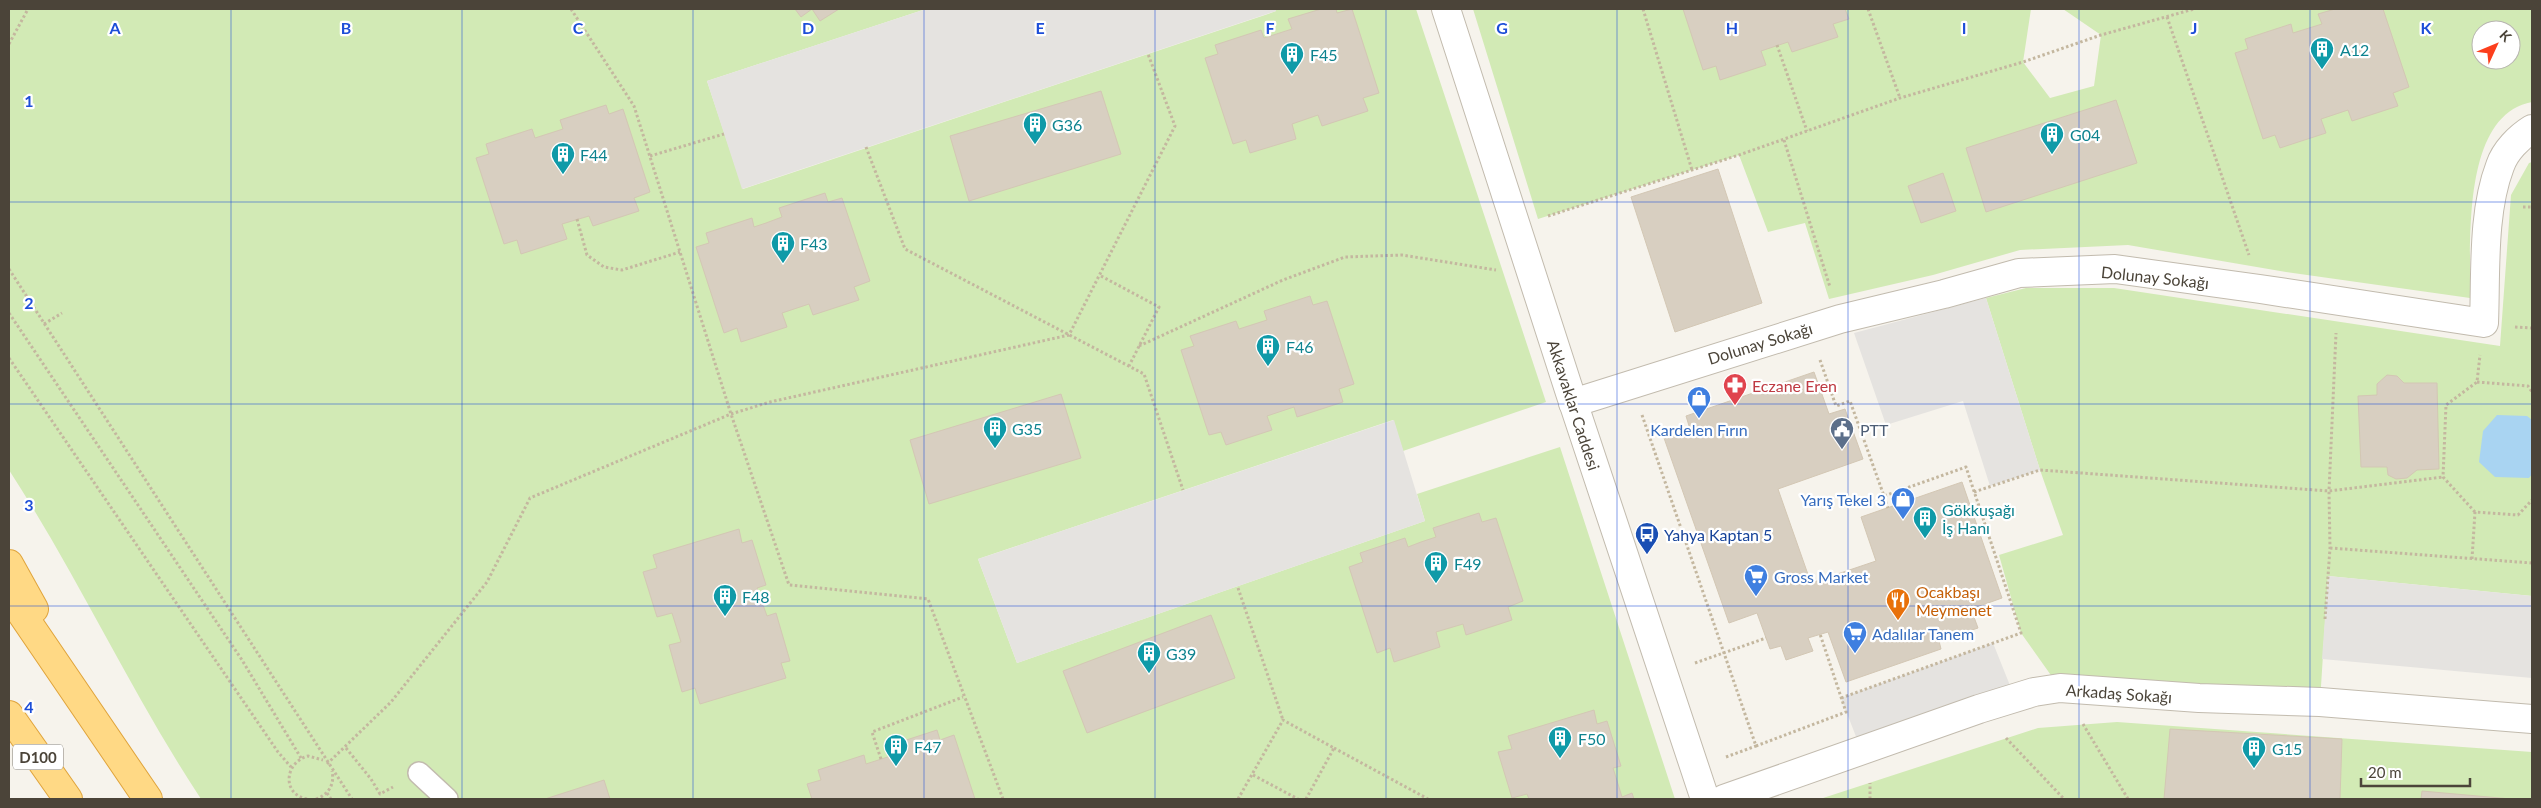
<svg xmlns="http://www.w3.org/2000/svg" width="2541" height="808" font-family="Lato,sans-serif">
<rect width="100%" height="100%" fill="#f6f3ec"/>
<path fill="#d2eab5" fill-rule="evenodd" d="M9 9H926L707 81 743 189 1268 14 1276 11V9H1416L1546 402 1403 451 1393 420 978 559 1017 663 1425 521 1417 494 1560 447 1675 799H201C131 693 78 576 9 470Z
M1473 9H2031L2023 62 2050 98 2094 86 2101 35 2063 9H2532V102C2461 115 2471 244 2470 298L2286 272 2128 245 2020 250 1933 275 1829 299 1805 223 1768 232 1739 155 1538 219ZM2481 30H2511V60H2481Z
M2532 162V596L2328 576 2320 702 2060 688 2021 633 1999 555 2063 535 2040 470 1986 298 2026 288H2114L2500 346 2511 195 2529 163Z
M2117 722 2532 752V799H1820L2038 728Z"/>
<path fill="#e5e3e0" d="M926 9H1276V11L742 189 707 81Z
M1986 298 2040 470 1990 486 1963 401 1886 425 1854 333Z
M1394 420 1425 521 1017 663 978 559Z
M2328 576 2532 596V678L2322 659Z
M1993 643 2015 698 1862 752 1841 698Z"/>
<path fill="#a9d4f2" d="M2497 415 2527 416 2532 420V474L2529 478 2495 477 2479 462 2483 431Z"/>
<path fill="#d8cfc1" stroke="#d3c7b4" d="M795 9H839L820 21 812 9 801 17Z
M1321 9H1336L1337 13 1352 9 1379 93 1363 98 1368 111 1322 126 1318 115 1292 124 1296 139 1250 153 1246 140 1233 144 1205 58 1218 54 1215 45 1261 30 1264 38 1292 29 1288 19Z
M1683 9H1845L1849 19 1833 24 1838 37 1792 52 1788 42 1761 51 1766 65 1720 80 1716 66 1703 70Z
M2335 9H2383L2409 87 2393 93 2398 106 2352 121 2348 110 2321 119 2326 133 2280 148 2275 135 2263 139 2235 53 2248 49 2245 39 2291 24 2293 33 2322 24 2318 14Z
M1101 91 1121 154 969 201 950 136Z
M2116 100 2137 163 1986 212 1966 148Z
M606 105 609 114 623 109 650 192 634 198 639 211 593 226 589 216 562 224 567 239 521 254 517 240 504 244 476 158 489 154 486 144 532 129 535 138 563 129 560 120Z
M1718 169 1762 303 1675 332 1631 197Z
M1943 173 1956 211 1921 223 1908 186Z
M825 193 828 202 842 198 870 281 854 287 859 300 813 315 809 304 782 313 787 327 741 342 737 328 724 333 696 247 709 243 706 233 752 218 754 227 766 223 782 217 779 208Z
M1310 296 1313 305 1327 301 1354 384 1339 389 1343 402 1297 417 1294 407 1267 416 1272 430 1226 445 1221 432 1209 435 1181 350 1194 346 1190 336 1236 321 1239 329 1267 320 1264 311Z
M1814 372 1829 414 1845 409 1863 459 1778 489 1811 583 1876 561 1861 517 1962 482 2002 598 1971 609 1978 628 1939 641 1941 649 1846 682 1828 632 1808 638 1813 651 1786 660 1781 646 1770 649 1757 613 1729 623 1664 438 1690 429 1686 416Z
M2387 375 2397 376 2404 383H2437L2439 469 2417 470 2407 478 2396 479 2388 475 2387 467H2361L2358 396 2377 395V384Z
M1061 394 1081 458 929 504 910 440Z
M1479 513 1482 522 1496 518 1523 601 1508 607 1512 620 1466 635 1463 624 1436 632 1440 647 1394 662 1390 648 1377 653 1349 567 1363 562 1360 553 1405 538 1408 547 1421 542 1436 537 1433 528Z
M739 529 742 543 752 540 766 585 757 588 767 616 776 613 790 661 781 663 786 678 700 704 695 688 682 692 669 645 681 642 672 613 657 617 643 572 657 568 653 555Z
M1211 615 1235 678 1087 733 1063 671Z
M1594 710 1597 724 1607 721 1621 766 1613 768 1622 797 1632 793 1634 799H1529L1527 794 1512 798 1498 752 1512 749 1508 736Z
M2170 729 2342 739 2340 799H2164Z
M937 730 940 740 954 735 975 799H812L807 784 821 780 818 770 864 755 866 764 894 755 891 745Z
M604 780 610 799H545Z
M2422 791 2511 799H2421Z"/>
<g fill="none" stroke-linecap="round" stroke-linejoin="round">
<g stroke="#c2bbae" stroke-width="24">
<path id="service" d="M419 773 447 799"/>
</g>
<g stroke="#c2bbae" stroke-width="30">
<path id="minor" d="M1573 403 1840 319 1944 294 2019 273 2115 269 2260 289 2484 323C2486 274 2482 213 2500 166 2505 151 2519 137 2532 129
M1724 799 1979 709 2034 692 2060 688 2199 698 2320 702 2532 719"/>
</g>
<g stroke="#c2bbae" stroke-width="30">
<path id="tertiary" d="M1446 9 1570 393 1705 799"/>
</g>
<g stroke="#e0a43c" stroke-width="30">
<path id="trunk" d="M9 564 34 609
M9 595 148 799
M9 715 68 799"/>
</g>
<path stroke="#c4b79f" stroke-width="3" stroke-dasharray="2.5 2.5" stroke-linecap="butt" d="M571 9 634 106 731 414 789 585 928 599 1003 799
M1643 9 1692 170
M1868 9 1900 98
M2167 17 2249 255
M9 44 28 9
M1777 45 1807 131
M1784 140 1830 287
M866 147 905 249 1144 374 1183 490
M650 156 724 134
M2523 207H2532
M1548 216 1739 155 1900 98 2023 62 2101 35 2194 9
M577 219 587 255 604 267 622 270 680 252
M9 269 352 799
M1101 276 1159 307 1129 366
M9 313 242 660 301 758
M44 324 62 313
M2515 327 2532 328
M1139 346 1283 280 1345 257 1402 255 1496 270
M9 358 278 752 291 767
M1820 360 1836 406 1850 401 1884 496 1966 467 2021 633 1841 698
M2477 382 2528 386 2532 392
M1642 415 1756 746 1846 712 1820 634
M1974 492 2040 470 2329 491 2443 477
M1884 497 1888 508
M2475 512 2443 477 2446 405 2477 382 2480 355
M2330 548 2532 563
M2472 559 2475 512 2518 515 2532 500
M1238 588 1283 720
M2325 619 2330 548 2329 491 2336 333
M1695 663 1766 638
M2083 724 2128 799
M2006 738 2064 799
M346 748 371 779 380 794 393 787
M1334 748 1428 799
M1726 757 1756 746
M881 759 872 732 963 697
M327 764 391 702 487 582 530 498 731 414 770 402 1069 335 1175 126 1148 54
M1253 775 1298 799
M327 793 331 799
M307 799C281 794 285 762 308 756L323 760
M316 799C328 795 335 785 332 771
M1238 799 1283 720 1334 748 1306 799
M1870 799V783"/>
<use href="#service" stroke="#fff" stroke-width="21"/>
<use href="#minor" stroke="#fff" stroke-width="28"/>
<use href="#tertiary" stroke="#fff" stroke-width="28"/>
<use href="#trunk" stroke="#ffd985" stroke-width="28"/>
</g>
<path fill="none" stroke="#1d4ed8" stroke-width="1" stroke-opacity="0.55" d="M231 9V799M462 9V799M693 9V799M924 9V799M1155 9V799M1386 9V799M1617 9V799M1848 9V799M2079 9V799M2310 9V799M9 202H2532M9 404H2532M9 606H2532"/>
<defs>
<g id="building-pin" transform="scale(1.25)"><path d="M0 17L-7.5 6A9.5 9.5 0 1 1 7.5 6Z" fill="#0f9aa8" stroke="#fff"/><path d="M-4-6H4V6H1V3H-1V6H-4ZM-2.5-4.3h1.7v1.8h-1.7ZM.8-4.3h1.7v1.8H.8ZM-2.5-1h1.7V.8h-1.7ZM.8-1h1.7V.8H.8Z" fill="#fff"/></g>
<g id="pharmacy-pin" transform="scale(1.25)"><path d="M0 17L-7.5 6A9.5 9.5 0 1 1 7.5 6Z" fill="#e0444e" stroke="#fff"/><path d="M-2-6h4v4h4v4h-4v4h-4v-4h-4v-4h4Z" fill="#fff"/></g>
<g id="shop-pin" transform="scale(1.25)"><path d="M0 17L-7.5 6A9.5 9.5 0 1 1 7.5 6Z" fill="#3f7fe0" stroke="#fff"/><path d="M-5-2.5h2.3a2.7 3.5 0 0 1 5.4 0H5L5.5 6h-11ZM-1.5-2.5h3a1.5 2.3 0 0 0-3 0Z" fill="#fff"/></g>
<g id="civic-pin" transform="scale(1.25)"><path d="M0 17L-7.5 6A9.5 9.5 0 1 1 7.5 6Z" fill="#5c6f8a" stroke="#fff"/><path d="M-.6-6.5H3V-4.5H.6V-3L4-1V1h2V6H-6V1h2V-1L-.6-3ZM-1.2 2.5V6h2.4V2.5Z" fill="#fff"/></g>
<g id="bus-pin" transform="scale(1.25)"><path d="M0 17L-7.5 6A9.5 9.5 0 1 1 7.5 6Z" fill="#1a4fb4" stroke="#fff"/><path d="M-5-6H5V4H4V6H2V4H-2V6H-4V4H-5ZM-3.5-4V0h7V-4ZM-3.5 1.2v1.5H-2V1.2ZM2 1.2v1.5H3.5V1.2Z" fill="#fff"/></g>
<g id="supermarket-pin" transform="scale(1.25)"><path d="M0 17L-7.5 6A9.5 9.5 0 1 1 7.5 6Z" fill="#3f7fe0" stroke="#fff"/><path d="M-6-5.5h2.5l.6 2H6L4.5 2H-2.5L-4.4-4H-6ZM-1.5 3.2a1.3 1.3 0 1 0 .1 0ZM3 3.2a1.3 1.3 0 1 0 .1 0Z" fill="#fff"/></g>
<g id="restaurant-pin" transform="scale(1.25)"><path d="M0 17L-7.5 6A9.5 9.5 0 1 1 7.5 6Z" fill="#e8710a" stroke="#fff"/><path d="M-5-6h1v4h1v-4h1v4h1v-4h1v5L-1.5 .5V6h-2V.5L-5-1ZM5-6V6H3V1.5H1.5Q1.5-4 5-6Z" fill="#fff"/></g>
</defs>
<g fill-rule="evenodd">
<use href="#building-pin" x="2322" y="49"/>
<use href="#building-pin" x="1292" y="54"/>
<use href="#building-pin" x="1035" y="124"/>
<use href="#building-pin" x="2052" y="134"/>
<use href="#building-pin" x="563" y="154"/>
<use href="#building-pin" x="783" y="243"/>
<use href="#building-pin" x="1268" y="346"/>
<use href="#pharmacy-pin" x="1735" y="385"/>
<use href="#shop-pin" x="1699" y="398"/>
<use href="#building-pin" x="995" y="428"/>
<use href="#civic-pin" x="1842" y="429"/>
<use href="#shop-pin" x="1903" y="499"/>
<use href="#building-pin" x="1925" y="518"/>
<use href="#bus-pin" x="1647" y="534"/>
<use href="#building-pin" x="1436" y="563"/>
<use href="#supermarket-pin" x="1756" y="576"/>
<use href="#building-pin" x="725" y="596"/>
<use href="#restaurant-pin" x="1898" y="600"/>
<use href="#supermarket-pin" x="1855" y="633"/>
<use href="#building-pin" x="1149" y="653"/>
<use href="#building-pin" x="1560" y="738"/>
<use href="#building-pin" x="896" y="746"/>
<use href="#building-pin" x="2254" y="748"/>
</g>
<g text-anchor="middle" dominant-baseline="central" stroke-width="4.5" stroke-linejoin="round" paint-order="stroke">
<rect fill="#fff" stroke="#817c74" stroke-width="1" x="13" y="744.5" width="50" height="25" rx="4"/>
<g font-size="15" font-weight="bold" fill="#4b4439">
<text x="38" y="757">D100</text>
</g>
<g font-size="16" fill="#0d838f" stroke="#fff" text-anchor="start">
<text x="2340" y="49">A12</text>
<text x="1310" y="54">F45</text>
<text x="1052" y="124">G36</text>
<text x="2070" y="134">G04</text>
<text x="580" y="154">F44</text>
<text x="800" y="243">F43</text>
<text x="1286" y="346">F46</text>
<text x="1012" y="428">G35</text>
<text x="1942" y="509">Gökkuşağı<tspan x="1942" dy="18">İş Hanı</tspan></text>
<text x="1454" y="563">F49</text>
<text x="742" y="596">F48</text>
<text x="1166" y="653">G39</text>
<text x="1578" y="738">F50</text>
<text x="914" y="746">F47</text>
<text x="2272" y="748">G15</text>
</g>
<g font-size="16" fill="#4b4439" stroke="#fff">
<text transform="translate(2155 277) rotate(6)">Dolunay Sokağı</text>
<text transform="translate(1760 343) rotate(-17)">Dolunay Sokağı</text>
<text transform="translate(1574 405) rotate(72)">Akkavaklar Caddesi</text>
<text transform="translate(2119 693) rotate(4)">Arkadaş Sokağı</text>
</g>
<g font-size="16" fill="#be3a42" stroke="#fff" text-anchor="start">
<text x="1752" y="385">Eczane Eren</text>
</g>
<g font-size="16" fill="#366cbe" stroke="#fff" text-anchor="start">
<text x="1699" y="429" text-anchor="middle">Kardelen Fırın</text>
<text x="1886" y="499" text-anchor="end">Yarış Tekel 3</text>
<text x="1774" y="576">Gross Market</text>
<text x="1872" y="633">Adalılar Tanem</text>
</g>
<g font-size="16" fill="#4e5e75" stroke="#fff" text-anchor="start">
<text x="1860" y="429">PTT</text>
</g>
<g font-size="16" fill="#164399" stroke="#fff" text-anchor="start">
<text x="1664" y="534">Yahya Kaptan 5</text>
</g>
<g font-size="16" fill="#c56008" stroke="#fff" text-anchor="start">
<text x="1916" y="591">Ocakbaşı<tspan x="1916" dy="18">Meymenet</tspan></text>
</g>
</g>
<g font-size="16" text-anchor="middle" font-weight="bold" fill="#1d4ed8" stroke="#fff" stroke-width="4.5" stroke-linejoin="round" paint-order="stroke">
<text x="115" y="34">A</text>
<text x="346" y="34">B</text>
<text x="578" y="34">C</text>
<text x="808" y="34">D</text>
<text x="1040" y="34">E</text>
<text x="1270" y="34">F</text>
<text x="1502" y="34">G</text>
<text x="1732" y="34">H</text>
<text x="1964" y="34">I</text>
<text x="2194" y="34">J</text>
<text x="2426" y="34">K</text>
<text x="29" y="107">1</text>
<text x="29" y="309">2</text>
<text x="29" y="511">3</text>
<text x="29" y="713">4</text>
</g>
<rect width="2541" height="808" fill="none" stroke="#4b4439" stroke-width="20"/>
<g transform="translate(2496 45) rotate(46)"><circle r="24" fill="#ffffff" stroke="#b7b4b0"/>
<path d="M0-4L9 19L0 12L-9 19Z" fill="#fc3f1d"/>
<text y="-8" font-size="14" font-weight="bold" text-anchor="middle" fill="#4b4439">K</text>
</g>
<path d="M2361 778v8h109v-8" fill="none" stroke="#4b4439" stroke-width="2.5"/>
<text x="2368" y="778" font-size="15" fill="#4b4439" stroke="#ffffff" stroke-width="4" paint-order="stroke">20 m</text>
</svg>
